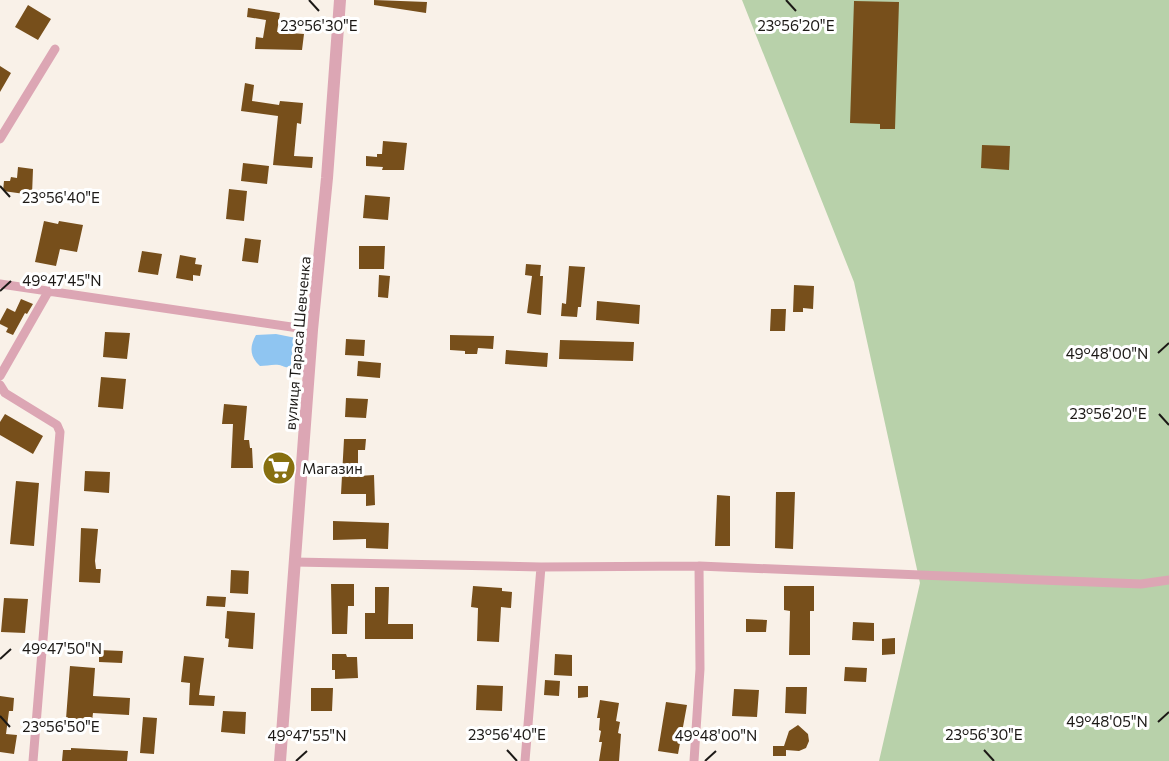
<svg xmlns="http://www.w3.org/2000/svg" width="1169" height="761" font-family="Commissioner,sans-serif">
<rect width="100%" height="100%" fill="#f9f1e8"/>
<path fill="#b8d1aa" d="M742 0H1169V761H879L920 583 854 282Z"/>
<path fill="#8fc5f1" d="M276 334 296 338C303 347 301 363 289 367 285 368 284 366 279 365 273 364 266 366 260 366 250 357 249 347 256 335Z"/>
<path fill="#774f1b" d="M374 0 427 2 426 13 374 5Z
M854 1 899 2 895 129H880V124L850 123Z
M28 5 51 19 38 40 15 27Z
M248 8 280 13 277 32 304 34 302 50 255 49 256 37 263 38 266 20 247 17Z
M0 66 11 73 0 92Z
M245 83 254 85 252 101 279 105 280 101 303 103 301 124 297 123 294 156 313 157 312 168 273 165 278 116 241 111Z
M383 141 407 143 404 170H382L383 167 366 166V156L377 157V154H382Z
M982 145 1010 146 1009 170 981 168Z
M243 163 269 166 267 184 241 181Z
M18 167 33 169 32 195 3 191 4 181H10L11 177 17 178Z
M229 189 247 191 244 221 226 219Z
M365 195 390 197 388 220 363 218Z
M44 221 58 224 59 221 83 225 77 252 60 249 56 266 35 262Z
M245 238 261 240 258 263 242 261Z
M359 246H385L384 269H359Z
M142 251 162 254 158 275 138 272Z
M180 255 196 258 195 264 202 265 200 276 193 275V281L176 278Z
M526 264 541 265 540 276H543L541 315 527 313 532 276 525 275Z
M569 266 585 267 581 307H578L577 317 561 316 562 303 566 304Z
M379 275 390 276 388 298 378 297Z
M794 285 814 286 813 309 803 308V312H793Z
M21 299 33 304 27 314 25 313 13 335 6 332 8 328 0 324V321L7 308 15 312Z
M597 301 640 305 639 324 596 320Z
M771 309H786L785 331H770Z
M105 332 130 333 127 359 103 357Z
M450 335 494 336 493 349 478 348 477 354H465V351L450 350Z
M346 339 365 340 364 356 345 355Z
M560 340 634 342 633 361 559 359Z
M506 350 548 353 547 367 505 364Z
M358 361 381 363 380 378 357 376Z
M101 377 126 379 123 409 98 407Z
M346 398 368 399 366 418 345 417Z
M224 404 247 406 244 440H249L250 448H252L253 468H231L233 424H222Z
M5 414 43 436 33 454 0 435V422Z
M344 439H366L365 450H358V476L374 475 375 505 366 506V494H341Z
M272 458 287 459 286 478H271Z
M85 471 110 472 109 493 84 491Z
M16 481 39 483 34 546 10 544Z
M776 492H795L793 549 775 548Z
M717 495 730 496V546H715Z
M333 521 389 523 388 549 366 548V539L333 540Z
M81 528 98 529 95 561 96 569H101L100 583 79 582Z
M231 570 249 571 248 594 230 593Z
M331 584H354V606H348L347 634H332Z
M473 586 502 588V591L512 592 511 608 501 607 499 642 477 641 478 608 471 607Z
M784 586H814V611H810V655H789L790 611 784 610Z
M375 587H389L388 624H413V639H365V613H375Z
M207 596 226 597 225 607 206 606Z
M4 598 28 599 25 633 1 632Z
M227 611 255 613 253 649 228 647 229 639 225 638Z
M746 619 767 620 766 632H746Z
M853 622 874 623V641L852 640Z
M895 638V654L882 655V639Z
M99 650 123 651 122 663 99 662Z
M332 654H346L347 657H357L358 678 335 679V670H332Z
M555 654 572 655V676L554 675Z
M184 656 204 658 199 695 215 696 214 706 189 705 190 683 181 682Z
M70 666 95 668 93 696 130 698 129 715 93 713 92 721 66 719Z
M845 667 867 668 866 682 844 681Z
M545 680 560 681 559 696 544 695Z
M477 685 503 686 502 711 476 710Z
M578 686H588V697L578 698Z
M786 687H807L806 714 785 713Z
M311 688H333L332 711H311Z
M734 689 759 690 757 717 732 716Z
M0 696 14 698 13 711H9L6 734 17 735 14 754 0 752Z
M600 700 619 703 616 721 620 722 618 733 621 734 619 761H599L602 742H599L601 731 599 730 600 718H597Z
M666 702 687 705 678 754 658 751Z
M223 711 246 712 245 734 221 732Z
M143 717 157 718 154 754 140 753Z
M798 725 808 734 809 741 806 748 799 751 786 750V756H773V746H784L789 731Z
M71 748 128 751 127 761H62L63 750H71Z"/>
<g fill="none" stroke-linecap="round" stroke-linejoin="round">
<path stroke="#dca6b4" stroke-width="9" d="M0 139 55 49
M0 284 312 330
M0 376 48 292
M0 385 5 393 57 425 60 432 33 761
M294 562 541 567 699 566 1141 584 1169 580
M525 761 541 567
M694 761 700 669 699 566"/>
<path stroke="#dca6b4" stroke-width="12" d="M280 761 312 330 327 178 340 0"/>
</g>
<path fill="none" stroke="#1c1916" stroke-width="2" d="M309 0 319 11M786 0 796 11M0 186 10 197M0 291 11 281M1158 353 1169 343M1159 414 1169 425M0 659 11 649M0 716 10 727M1158 722 1169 712M507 750 517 761M984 750 994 761M296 761 307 751M705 761 716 751"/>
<defs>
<g id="supermarket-disc" transform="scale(1.725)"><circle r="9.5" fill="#877010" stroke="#fff"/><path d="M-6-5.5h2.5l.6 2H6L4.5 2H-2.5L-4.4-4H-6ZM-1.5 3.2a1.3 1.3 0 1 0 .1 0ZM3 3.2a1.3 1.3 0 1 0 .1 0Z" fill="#fff"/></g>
</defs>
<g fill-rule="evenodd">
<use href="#supermarket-disc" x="279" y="468"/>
</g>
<g text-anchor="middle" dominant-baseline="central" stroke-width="6" stroke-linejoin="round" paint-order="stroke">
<g font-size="15" fill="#1c1916" stroke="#fff">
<text transform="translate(297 343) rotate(-85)">вулиця Тараса Шевченка</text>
</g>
<g font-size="15" fill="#1c1916" stroke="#fff" text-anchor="start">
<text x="302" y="468">Магазин</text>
</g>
</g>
<g font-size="15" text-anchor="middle" fill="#1c1916" stroke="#fff" stroke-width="6" stroke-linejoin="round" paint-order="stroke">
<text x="319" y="31">23°56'30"E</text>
<text x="796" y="31">23°56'20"E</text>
<text x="61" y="203">23°56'40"E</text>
<text x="62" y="286">49°47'45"N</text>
<text x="1107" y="359">49°48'00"N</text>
<text x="1108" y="419">23°56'20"E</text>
<text x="62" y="654">49°47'50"N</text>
<text x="1107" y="727">49°48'05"N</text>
<text x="61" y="732">23°56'50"E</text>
<text x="507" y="740">23°56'40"E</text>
<text x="984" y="740">23°56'30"E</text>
<text x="307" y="741">49°47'55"N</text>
<text x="716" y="741">49°48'00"N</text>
</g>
</svg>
